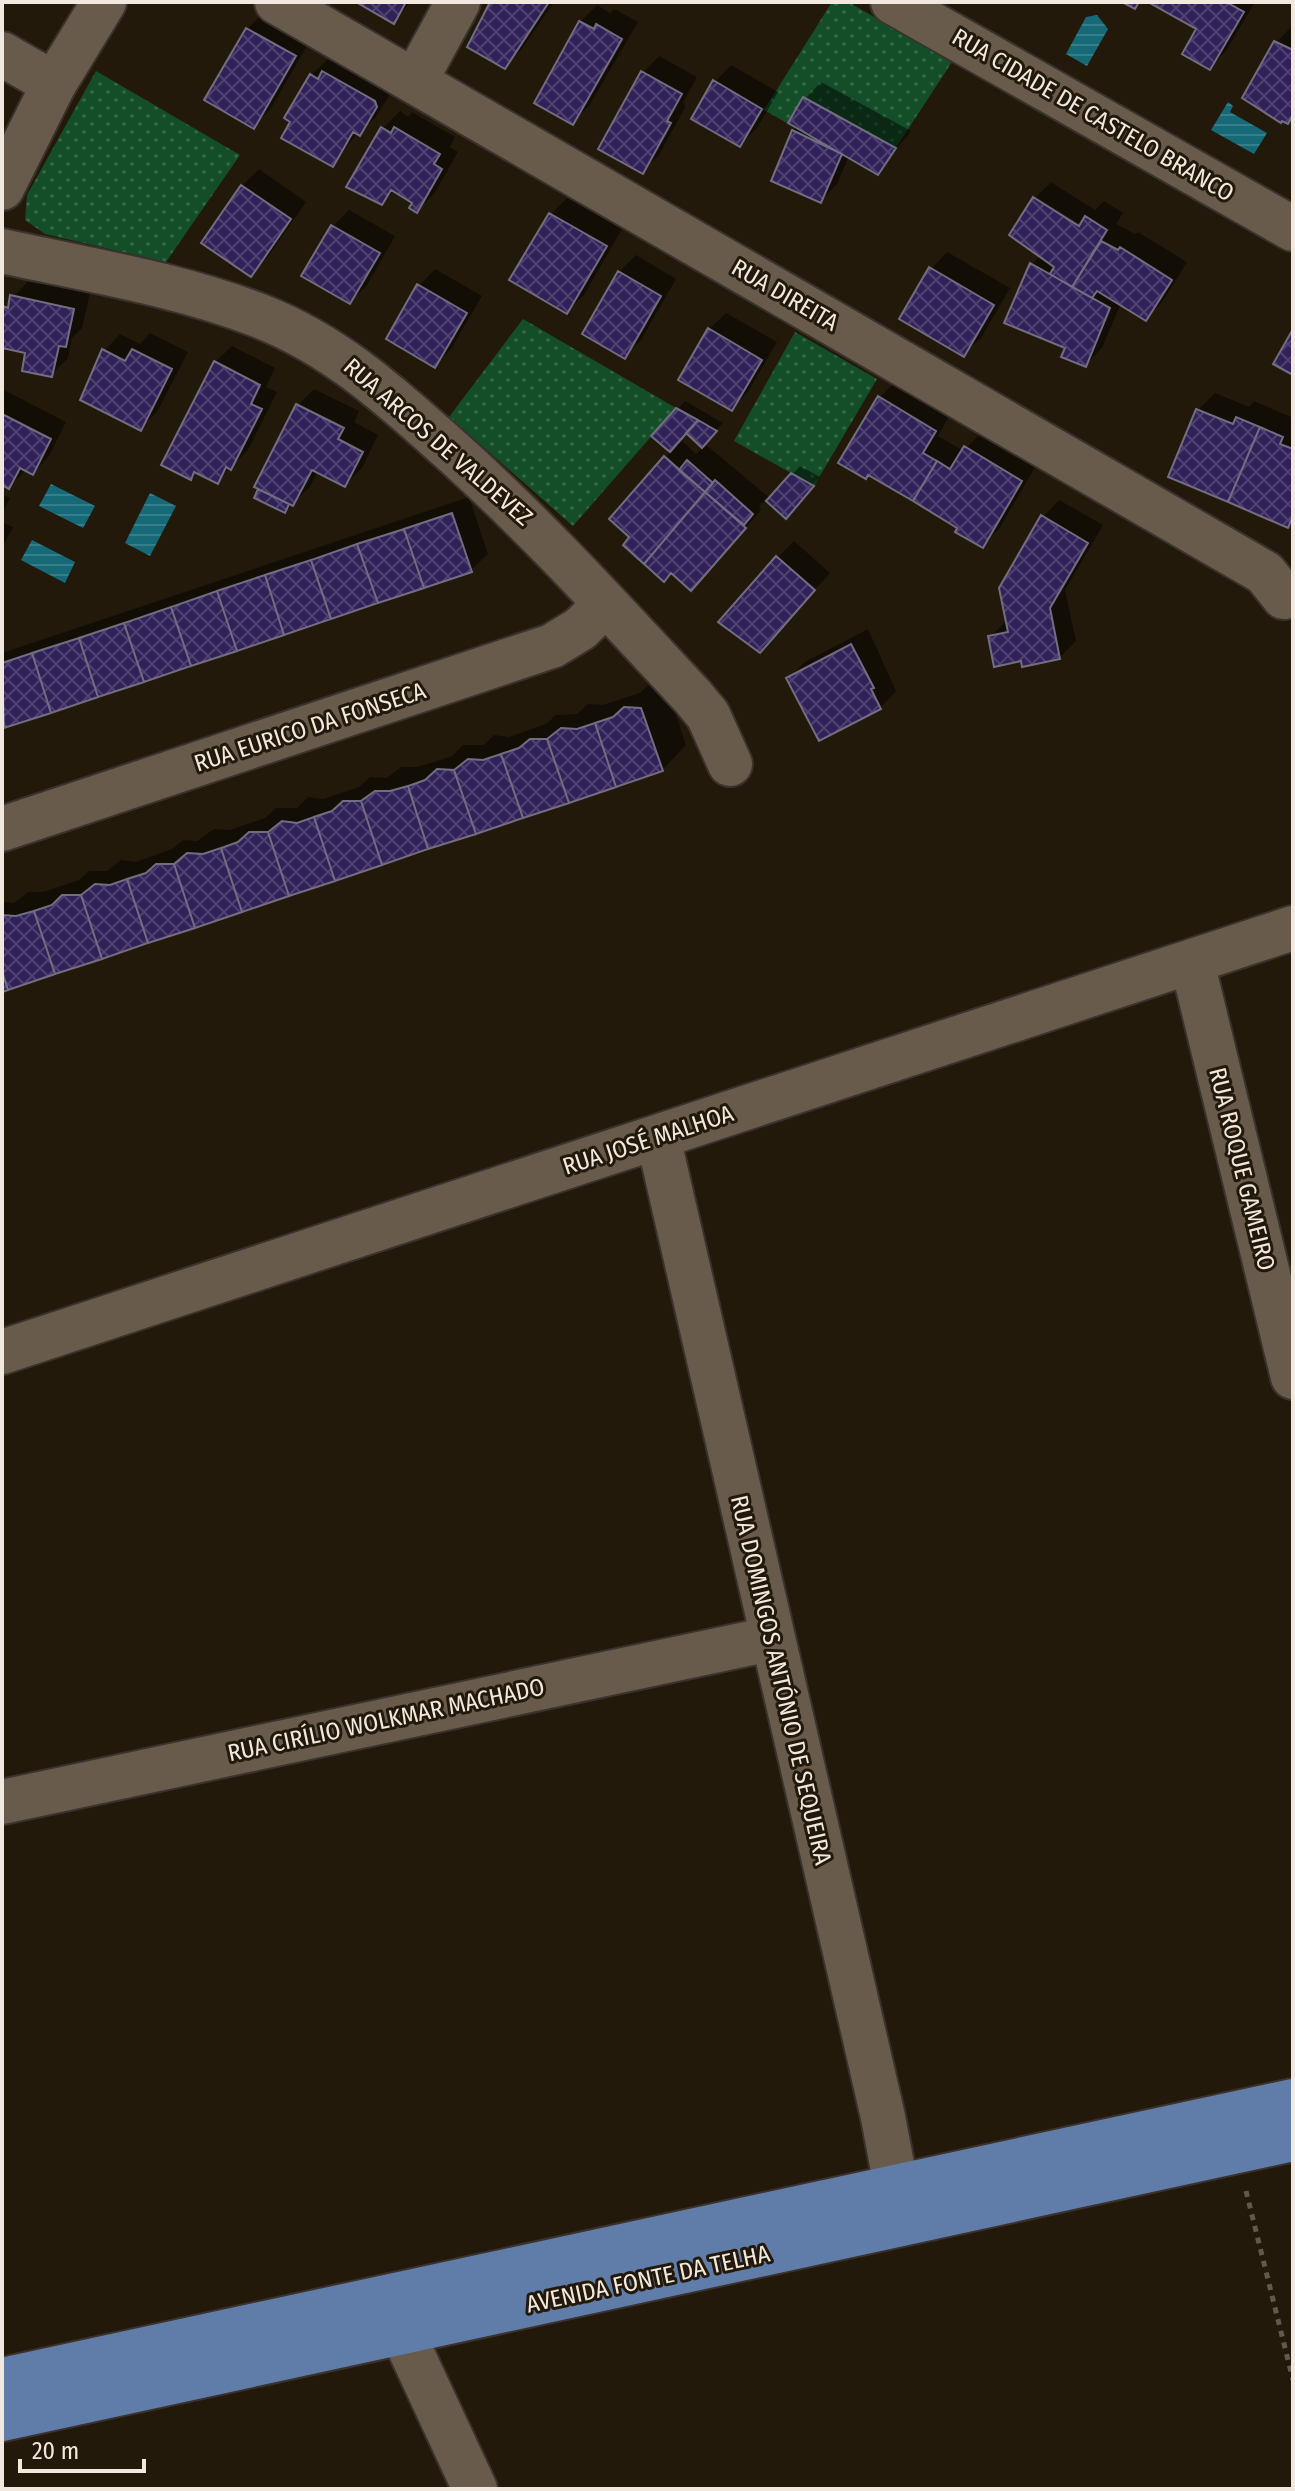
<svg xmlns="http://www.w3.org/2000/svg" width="1295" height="2491" font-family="'Fira Sans Condensed',sans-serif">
<defs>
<pattern id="grass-dots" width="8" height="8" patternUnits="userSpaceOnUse" patternTransform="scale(2)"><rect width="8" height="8" fill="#134e29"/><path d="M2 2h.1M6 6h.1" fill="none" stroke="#366848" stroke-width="1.8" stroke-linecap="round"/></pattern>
<pattern id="water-rules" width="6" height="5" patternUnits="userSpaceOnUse" patternTransform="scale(2)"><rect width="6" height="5" fill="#166977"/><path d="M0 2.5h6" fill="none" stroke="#387e8a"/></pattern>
<pattern id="building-cross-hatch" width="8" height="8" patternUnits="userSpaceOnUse" patternTransform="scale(2)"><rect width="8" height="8" fill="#312159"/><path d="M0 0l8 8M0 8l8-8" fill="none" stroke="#4f4171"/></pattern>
</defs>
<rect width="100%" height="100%" fill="#23190b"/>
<path fill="url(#grass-dots)" d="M832 2H848L952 62 878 175 764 110Z
M96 71 240 155 166 262 45 234 25 220 27 195Z
M523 319 676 408 573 526 449 417Z
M795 332 877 379 814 486 734 441Z"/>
<path fill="url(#water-rules)" d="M1097 15 1108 29 1087 66 1066 54 1086 17Z
M1228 102 1233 106 1230 112 1267 133 1254 154 1211 130Z
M51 484 95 506 83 528 39 506Z
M150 493 176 506 150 556 125 543Z
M32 540 75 562 65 583 21 560Z"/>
<path fill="#0007" fill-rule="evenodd" d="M360 2H411L393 21Z
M495 2H554L521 50 505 67Z
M1152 2H1255L1226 51 1209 68 1199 28Z
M597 5 610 13 614 9 638 22 589 106 572 122 580 22Z
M264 12 311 39 270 110 253 126 247 29Z
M1292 26 1293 116 1288 121 1276 43Z
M341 56 393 89 376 117 358 133 332 164 311 75 328 59 334 62Z
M659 56 697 77 683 103 686 106 659 155 642 171 643 73Z
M731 65 778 92 757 128 740 145 715 82Z
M821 82 911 131 877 173 849 156 837 184 821 201 794 131 805 99Z
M400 111 408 117 412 112 455 137 450 147 458 152 434 194 417 210 415 202 395 190 382 203 349 187 383 128Z
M259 169 306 202 267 258 250 274 242 186Z
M1051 182 1095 210 1104 201 1123 213 1116 224 1135 234 1138 232 1187 262 1162 302 1146 319 1121 303 1102 348 1086 365 1067 347 1007 322 1032 264 1041 255 1035 198 1086 233 1089 230 1036 197Z
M567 198 622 229 584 295 567 311 550 215Z
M349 210 395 236 367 285 350 302 333 226Z
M947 252 1010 288 981 338 964 354 931 269Z
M636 255 676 279 641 340 624 356 619 272Z
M435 269 482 296 451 349 435 365 419 286Z
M29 280 90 293 82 328 72 338 68 358 51 375 28 352 2 346 5 307Z
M726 313 777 342 748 392 731 409 709 329Z
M150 333 188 352 157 412 140 428 104 351 120 334 140 344Z
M232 346 275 368 266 387 277 392 248 450 217 481 196 471 190 477 215 362Z
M896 381 951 413 938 436 964 451 982 431 1037 464 999 529 982 546 960 527 869 473 879 398Z
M2 389 66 422 49 456 33 473 27 469 9 487 2 483Z
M314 389 359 411 354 422 378 435 362 468 345 485 318 471 310 487 284 511 256 497 298 405Z
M1215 393 1249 407 1254 401 1293 418V520L1288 525 1198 410Z
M685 401 723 423 704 443 771 499 800 466 820 477 786 516 766 498 759 507 761 510 707 572 665 457 671 451 654 436ZM687 431 704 446 696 454 680 439Z
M2 494 10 498 2 514Z
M469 497 488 554 471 570 2 727V653Z
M1059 500 1103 525 1065 590 1076 641 1059 658 1022 659 990 637 1007 620 1043 517Z
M2 522 13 527 2 548Z
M794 541 830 573 776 633 777 558Z
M868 629 896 691 880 708 788 678 805 662Z
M650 683 666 684 686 745 662 770 2 990V902L14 903 28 892H43L79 880 89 871H107L121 860 136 862 172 849 183 840 197 841 214 829 230 830 265 818 276 808H297L308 797 323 799 359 787 370 777 387 778 401 767H417L434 762 452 756 463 745H484L494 735 509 737 546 724 556 715 577 714 588 704 603 705 640 693Z"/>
<path fill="url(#building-cross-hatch)" stroke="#726e81" stroke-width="2" d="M356 2H406L394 24Z
M490 2H549L505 69 467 47Z
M1122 2H1139L1135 9Z
M1148 2H1226L1244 12 1210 70 1182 54 1196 29Z
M579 21 594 29 596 24 622 39 573 125 534 103Z
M246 28 296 56 254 129 204 100Z
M1274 41 1293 50V115L1288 124 1282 121 1281 123 1242 98Z
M322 71 375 101 377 107 360 136 353 132 333 167 281 138 290 122 284 118 310 74 318 79Z
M641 71 682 94 667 121 671 123 643 174 598 149Z
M713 80 762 109 740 147 691 119Z
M803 97 896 148 878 175 788 123Z
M381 127 391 133 394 127 440 154 434 164 442 169 417 213 409 208 412 203 391 190 382 205 346 187Z
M792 130 842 154 821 203 771 181Z
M241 185 291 219 251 277 201 243Z
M1033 197 1079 226 1085 216 1107 230 1072 287 1050 274 1054 267 1009 235Z
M549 213 607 246 567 314 509 280Z
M331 225 380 253 350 304 301 276Z
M1101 241 1118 250 1120 247 1172 280 1146 321 1097 291 1092 298 1072 287Z
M1030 263 1110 308 1086 367 1061 357 1065 348 1004 323Z
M929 267 994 305 964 357 899 319Z
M618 271 661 296 625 359 582 334Z
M417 284 467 313 435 368 386 339Z
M10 295 74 309 66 347 59 346 52 377 22 371 25 353 2 348V311L3 306 8 308Z
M708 328 762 360 732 411 678 380Z
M1293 329V375L1273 364Z
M102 349 125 361 132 349 172 369 141 431 80 400Z
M214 361 260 385 251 404 262 409 231 470 226 467 218 484 194 472 191 480 161 465Z
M878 396 936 431 923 453 937 461 913 501 868 475 866 479 838 463Z
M296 404 344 428 338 439 363 452 345 487 312 470 293 506 254 487Z
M676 408 698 420 670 452 651 436Z
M1196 409 1233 424 1236 417 1260 427 1228 502 1168 477Z
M2 414 51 439 33 475 20 468 9 489 2 485Z
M698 420 717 431 702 448 686 433Z
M1260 427 1283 437 1280 444 1293 449V516L1288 528 1228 502Z
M964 446 1022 481 983 548 955 532 957 528 913 501 937 461 950 469Z
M664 456 705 492 644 564 623 545 629 537 609 519Z
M687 460 713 483 705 492 679 470Z
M791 473 814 486 786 519 766 501Z
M715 480 753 514 744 525 705 492Z
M258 489 289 504 285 513 254 498Z
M705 492 746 528 691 591 671 573 664 582 644 564Z
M452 513 472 572 424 588 404 529Z
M1041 515 1088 543 1050 608 1060 659 1022 667 1021 661 994 667 988 636 1008 632 999 588Z
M404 529 424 588 378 603 357 544Z
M357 544 378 603 331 619 311 560Z
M776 556 815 590 760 653 718 622Z
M311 560 331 619 284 635 265 575Z
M265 575 284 635 237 651 217 591Z
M217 591 237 651 191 666 171 607Z
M171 607 191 666 144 682 124 623Z
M124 623 144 682 98 697 79 638Z
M79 638 98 697 51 713 32 653Z
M851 644 874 688 871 689 881 709 819 741 786 678Z
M32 653 51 713 4 728 2 663Z
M624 707 641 708 663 771 616 787 595 723 613 717Z
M595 723 616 787 569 803 547 739 561 728 577 729Z
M530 739H547L569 803 523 818 501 754 519 748Z
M501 754 523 818 476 834 454 770 468 759 483 760Z
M437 769 454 770 476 834 428 849 408 786 425 780Z
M408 786 428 849 382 865 361 801 375 791H390Z
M343 801H361L382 865 335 881 314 817 332 811Z
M314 817 335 881 289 896 268 832 282 821 297 823Z
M249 832H268L289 896 242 912 221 848 238 842Z
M221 848 242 912 195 928 174 864 187 853 203 854Z
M156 864H174L195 928 148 943 127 879 146 873Z
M127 879 148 943 102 959 81 895 95 884 110 885Z
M62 895H81L102 959 55 974 34 911 52 905Z
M34 911 55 974 8 990 2 971V915L16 916Z
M2 971 8 990 2 992Z"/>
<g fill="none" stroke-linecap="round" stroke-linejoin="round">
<g stroke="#3a322d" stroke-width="48">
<path id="minor" d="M277 2 1265 573 1284 597
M893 2 1293 229
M2 54 54 84
M415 81 458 2
M2 188 54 84 104 2
M2 251C88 270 178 284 260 316 332 344 386 392 443 443 532 522 612 610 693 697L708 715 730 764
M2 829 552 646 580 629 606 604
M1192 962 1293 1377
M658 1137 883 2117 903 2223
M2 1352 1293 928
M2 1802 770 1639
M402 2332 475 2489"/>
</g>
<g stroke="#3a322d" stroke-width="48">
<path id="major" d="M2 2380 1293 2101
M2 2419 1293 2139"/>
</g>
<path stroke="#62584c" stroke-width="5" stroke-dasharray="6 6" stroke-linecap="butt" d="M1246 2191 1293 2380"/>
<use href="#minor" stroke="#685b4c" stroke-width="44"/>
<use href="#major" stroke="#607daa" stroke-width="44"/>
</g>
<g text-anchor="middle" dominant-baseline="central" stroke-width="6" stroke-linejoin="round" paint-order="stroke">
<g font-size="24" fill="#f1e9e0" stroke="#23190b">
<text transform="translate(1093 115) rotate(30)">RUA CIDADE DE CASTELO BRANCO</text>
<text transform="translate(785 295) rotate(30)">RUA DIREITA</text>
<text transform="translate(438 442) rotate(41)">RUA ARCOS DE VALDEVEZ</text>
<text transform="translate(310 727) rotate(-18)">RUA EURICO DA FONSECA</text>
<text transform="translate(648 1140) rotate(-18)">RUA JOSÉ MALHOA</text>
<text transform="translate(1242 1169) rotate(76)">RUA ROQUE GAMEIRO</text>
<text transform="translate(781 1680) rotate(77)">RUA DOMINGOS ANTÓNIO DE SEQUEIRA</text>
<text transform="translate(386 1720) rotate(-12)">RUA CIRÍLIO WOLKMAR MACHADO</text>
<text transform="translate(648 2279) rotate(-12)">AVENIDA FONTE DA TELHA</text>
</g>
</g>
<rect width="1295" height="2491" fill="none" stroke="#f1e9e0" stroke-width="8"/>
<path d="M20 2459v12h124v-12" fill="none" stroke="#f1e9e0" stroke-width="4"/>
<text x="32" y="2459" font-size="24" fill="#f1e9e0" stroke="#23190b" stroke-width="6" paint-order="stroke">20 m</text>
</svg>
